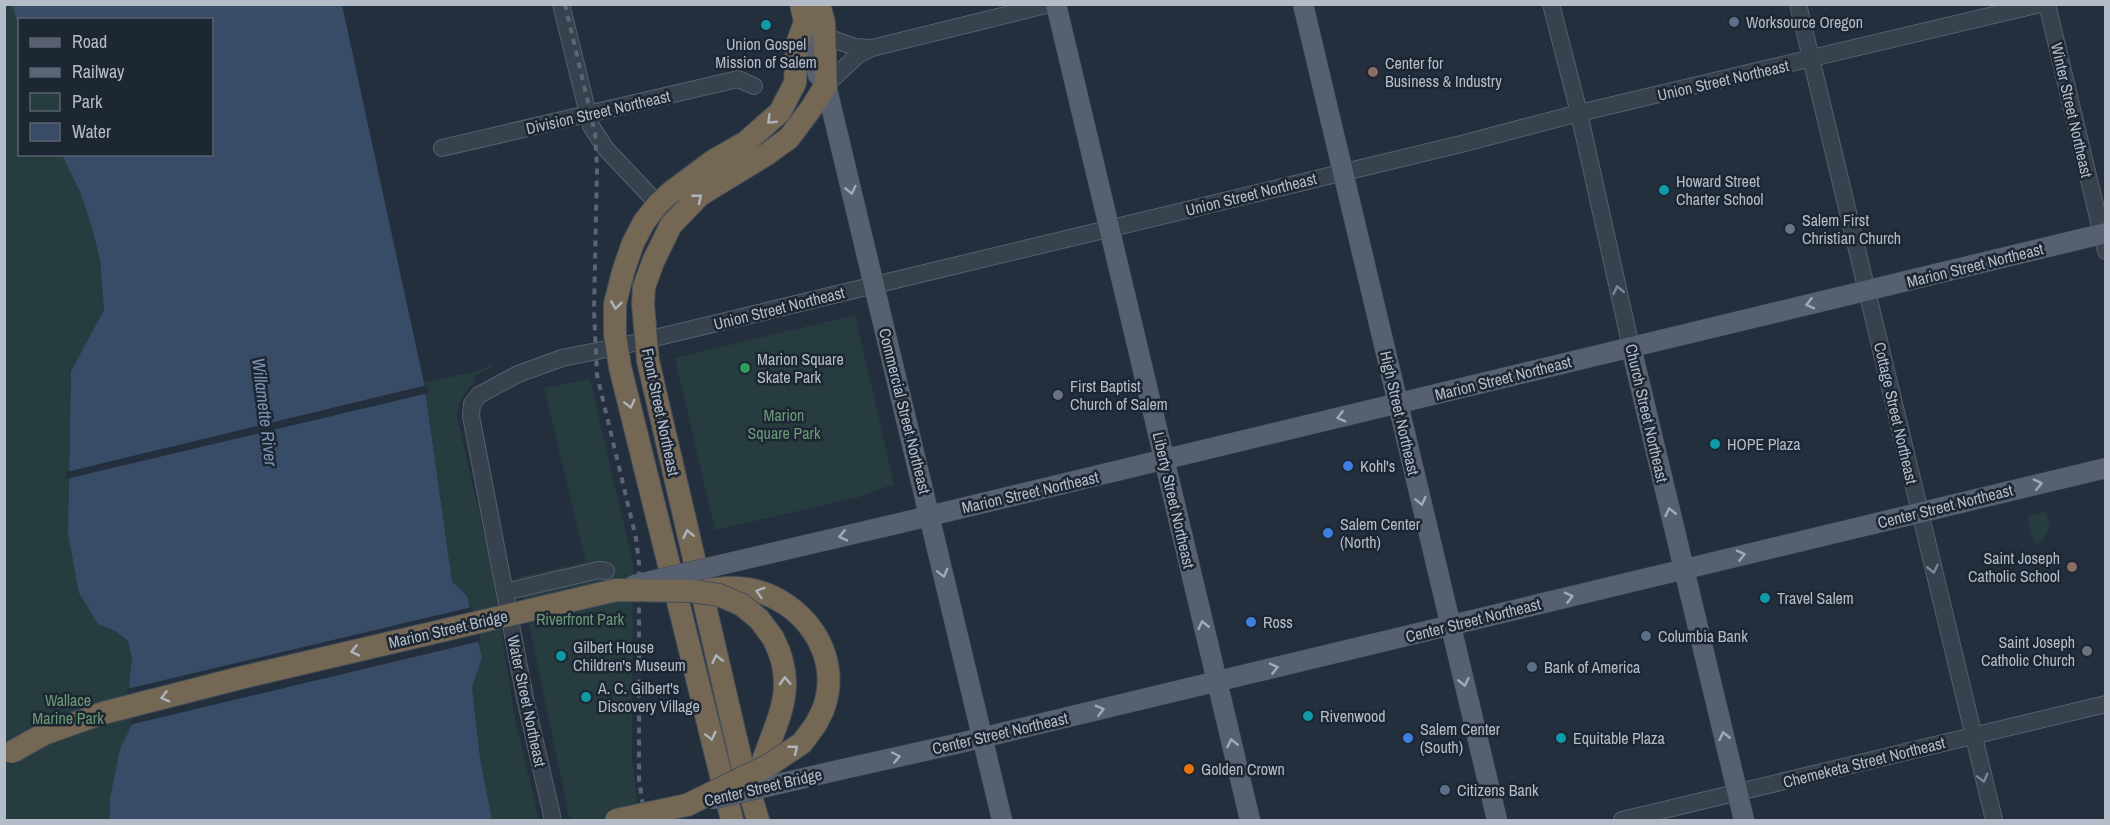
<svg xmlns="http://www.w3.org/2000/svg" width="2110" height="825" font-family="'Archivo Narrow',sans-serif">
<rect width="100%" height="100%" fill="#242f3e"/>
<path fill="#263c3f" d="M12 4 20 26V154L62 155 81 194 92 228 100 260 104 310 71 371 70 412 68 533 98 624 115 631 128 642 132 659 129 682 135 719 110 798V820H5L4 5Z
M855 315 894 484 859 497 715 530 675 358Z
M491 365 492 367 474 376 475 382C464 393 458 402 457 417L490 559 514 714 539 820H492L480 758 472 687 482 658 467 596 452 581 424 383 477 371Z
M590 379 633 564 632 759 639 820H570L519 577 586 562 544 388Z
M2046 511 2050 527 2042 542 2034 544 2027 516Z"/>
<path fill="#394c67" d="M12 5H342L424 383 452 581 467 596 482 658 472 687 480 758 492 820H110V798L120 749 135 719 129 682 132 659 128 641 115 631 98 624 79 593 68 533 71 371 104 310 100 260 92 228 81 194 62 155 212 154V20H20L19 26Z"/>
<path fill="#242f3e" d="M427 385 429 393 66 479V472Z
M472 607 481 641 129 725 132 719 127 689Z"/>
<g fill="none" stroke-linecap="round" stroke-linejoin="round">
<g stroke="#565f6c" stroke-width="18">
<path id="minor" d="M561 4 591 126 606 149 658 204
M1551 4 1579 113 1631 347
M1798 4 1994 820
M2047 4 2106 251
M824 36 855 47 871 48
M826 85 858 55 872 48 1050 4
M442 148 738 79 754 86
M505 592 599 570 606 571
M553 820 525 698 471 416 472 404 479 395 518 374 562 358 617 347 1461 144 1579 113 2040 4
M1622 820 2106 704"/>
</g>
<g stroke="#414a57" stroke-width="21">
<path id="major" d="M1056 4 1250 820
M1303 4 1497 820
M805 22 818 75 826 85 1002 820
M1631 347 1744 820
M900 523 2106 233
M839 770 960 743 2106 468"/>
</g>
<g stroke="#434c59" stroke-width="24">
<path id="highway" d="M701 591C717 588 732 586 748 589 803 599 844 655 823 710
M756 784C769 729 803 695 773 638
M732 820 620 367 615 334V304L623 272 633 243 644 222 658 204 670 193 713 161 746 142 780 112 795 83 797 44 805 22 801 4
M758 820 744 773 648 361 643 304 644 287 653 262 671 225 700 195 767 154 789 138 810 110 826 85 824 23 819 4"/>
</g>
<use href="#minor" stroke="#38414e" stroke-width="16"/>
<use href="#major" stroke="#56606e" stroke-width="20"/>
<use href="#highway" stroke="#746855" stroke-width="22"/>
<path stroke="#5a6575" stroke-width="4" stroke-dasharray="6 6" stroke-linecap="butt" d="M565 4 595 133 597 168 594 310 597 375 636 538 639 563V779L645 820"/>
<g stroke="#414a57" stroke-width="21" stroke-linecap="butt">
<path id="major-bridge" d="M634 585 900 523
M713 799 839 770"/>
</g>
<g stroke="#434c59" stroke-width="24" stroke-linecap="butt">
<path id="highway-bridge" d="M12 752 44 734 103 713 244 677 616 590 691 591 719 595 742 605 759 619 773 638
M616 820 687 805 769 765 802 743 816 724 823 710"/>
</g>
<use href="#major-bridge" stroke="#56606e" stroke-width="20"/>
<use href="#highway-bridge" stroke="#746855" stroke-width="22"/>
</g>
<defs><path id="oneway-chevron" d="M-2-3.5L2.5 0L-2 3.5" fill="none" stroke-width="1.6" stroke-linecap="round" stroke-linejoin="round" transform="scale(1.5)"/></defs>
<g stroke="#aeb4bd">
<use href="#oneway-chevron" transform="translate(771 120) rotate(136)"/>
<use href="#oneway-chevron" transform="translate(698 198) rotate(-39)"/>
<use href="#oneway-chevron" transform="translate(616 305) rotate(97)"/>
<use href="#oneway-chevron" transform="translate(630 404) rotate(76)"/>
<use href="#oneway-chevron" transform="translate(688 534) rotate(-103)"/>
<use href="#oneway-chevron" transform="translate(760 592) rotate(-163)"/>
<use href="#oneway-chevron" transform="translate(355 651) rotate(167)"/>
<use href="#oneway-chevron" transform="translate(717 659) rotate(-103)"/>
<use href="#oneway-chevron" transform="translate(785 681) rotate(-92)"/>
<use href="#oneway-chevron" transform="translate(165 697) rotate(166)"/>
<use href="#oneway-chevron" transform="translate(711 736) rotate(76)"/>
<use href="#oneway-chevron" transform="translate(794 749) rotate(-39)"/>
</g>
<g stroke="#a1aab7">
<use href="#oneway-chevron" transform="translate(851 190) rotate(77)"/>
<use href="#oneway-chevron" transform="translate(1810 304) rotate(166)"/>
<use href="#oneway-chevron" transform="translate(1341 417) rotate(166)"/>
<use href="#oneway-chevron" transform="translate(2038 484) rotate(-13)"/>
<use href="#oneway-chevron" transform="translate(1421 501) rotate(77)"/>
<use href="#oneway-chevron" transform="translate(1670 512) rotate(-103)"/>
<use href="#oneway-chevron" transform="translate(843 536) rotate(167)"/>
<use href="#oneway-chevron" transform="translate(1741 555) rotate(-14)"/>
<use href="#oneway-chevron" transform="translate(943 573) rotate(76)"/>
<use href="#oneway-chevron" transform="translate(1569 597) rotate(-14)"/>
<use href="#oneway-chevron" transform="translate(1203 625) rotate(-103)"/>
<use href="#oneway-chevron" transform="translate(1274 668) rotate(-14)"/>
<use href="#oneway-chevron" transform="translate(1464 682) rotate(77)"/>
<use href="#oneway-chevron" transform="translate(1100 710) rotate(-14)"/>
<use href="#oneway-chevron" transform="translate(1724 736) rotate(-103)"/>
<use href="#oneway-chevron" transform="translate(1232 743) rotate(-103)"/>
<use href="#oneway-chevron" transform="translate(896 757) rotate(-12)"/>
</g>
<g stroke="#7c8592">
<use href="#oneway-chevron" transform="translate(1618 290) rotate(-103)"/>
<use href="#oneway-chevron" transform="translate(1933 569) rotate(77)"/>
<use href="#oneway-chevron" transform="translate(1983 778) rotate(76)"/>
</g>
<g fill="#5c6f8a" stroke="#1d2633" stroke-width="2">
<circle cx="1734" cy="22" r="6"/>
<circle cx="1646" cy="636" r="6"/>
<circle cx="1532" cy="667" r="6"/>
<circle cx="1445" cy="790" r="6"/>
</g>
<g fill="#0f9aa8" stroke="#1d2633" stroke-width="2">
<circle cx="766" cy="25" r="6"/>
<circle cx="1664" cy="190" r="6"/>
<circle cx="1715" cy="444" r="6"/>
<circle cx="1765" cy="598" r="6"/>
<circle cx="561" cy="656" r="6"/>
<circle cx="586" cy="697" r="6"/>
<circle cx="1308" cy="716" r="6"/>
<circle cx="1561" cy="738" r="6"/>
</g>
<g fill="#8d6e63" stroke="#1d2633" stroke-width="2">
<circle cx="1373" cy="72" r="6"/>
<circle cx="2072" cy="567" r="6"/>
</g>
<g fill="#6b7280" stroke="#1d2633" stroke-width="2">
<circle cx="1790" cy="229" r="6"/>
<circle cx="1058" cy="395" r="6"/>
<circle cx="2087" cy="651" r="6"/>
</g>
<circle fill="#2e9e5b" stroke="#1d2633" stroke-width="2" cx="745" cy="368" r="6"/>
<g fill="#3f7fe0" stroke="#1d2633" stroke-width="2">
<circle cx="1348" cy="466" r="6"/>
<circle cx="1328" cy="533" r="6"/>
<circle cx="1251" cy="622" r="6"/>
<circle cx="1408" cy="738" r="6"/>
</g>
<circle fill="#e8710a" stroke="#1d2633" stroke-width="2" cx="1189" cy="769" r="6"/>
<g text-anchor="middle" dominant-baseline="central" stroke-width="5" stroke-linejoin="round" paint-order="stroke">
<g font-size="16" fill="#b4bcc9" stroke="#1d2633" text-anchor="start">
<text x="1746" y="22">Worksource Oregon</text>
<text x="766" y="44" text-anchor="middle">Union Gospel<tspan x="766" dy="18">Mission of Salem</tspan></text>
<text x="1385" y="63">Center for<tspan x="1385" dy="18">Business &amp; Industry</tspan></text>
<text x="1676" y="181">Howard Street<tspan x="1676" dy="18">Charter School</tspan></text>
<text x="1802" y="220">Salem First<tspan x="1802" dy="18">Christian Church</tspan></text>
<text x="757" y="359">Marion Square<tspan x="757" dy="18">Skate Park</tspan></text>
<text x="1070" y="386">First Baptist<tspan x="1070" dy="18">Church of Salem</tspan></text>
<text x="1727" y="444">HOPE Plaza</text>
<text x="1360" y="466">Kohl's</text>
<text x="1340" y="524">Salem Center<tspan x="1340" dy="18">(North)</tspan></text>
<text x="2060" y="558" text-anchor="end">Saint Joseph<tspan x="2060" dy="18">Catholic School</tspan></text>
<text x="1777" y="598">Travel Salem</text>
<text x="1263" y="622">Ross</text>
<text x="1658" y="636">Columbia Bank</text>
<text x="2075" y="642" text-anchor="end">Saint Joseph<tspan x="2075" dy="18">Catholic Church</tspan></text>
<text x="573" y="647">Gilbert House<tspan x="573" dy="18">Children's Museum</tspan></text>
<text x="1544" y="667">Bank of America</text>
<text x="598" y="688">A. C. Gilbert's<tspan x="598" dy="18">Discovery Village</tspan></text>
<text x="1320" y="716">Rivenwood</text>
<text x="1420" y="729">Salem Center<tspan x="1420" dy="18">(South)</tspan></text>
<text x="1573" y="738">Equitable Plaza</text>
<text x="1201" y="769">Golden Crown</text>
<text x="1457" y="790">Citizens Bank</text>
</g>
<g font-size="16" fill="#b4bcc9" stroke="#1d2633">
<text transform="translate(1723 80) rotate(-13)">Union Street Northeast</text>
<text transform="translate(2072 110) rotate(77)">Winter Street Northeast</text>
<text transform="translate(598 112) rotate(-13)">Division Street Northeast</text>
<text transform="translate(1251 194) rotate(-14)">Union Street Northeast</text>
<text transform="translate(1975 265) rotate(-14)">Marion Street Northeast</text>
<text transform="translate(779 308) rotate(-14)">Union Street Northeast</text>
<text transform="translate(1503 378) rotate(-14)">Marion Street Northeast</text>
<text transform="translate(905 411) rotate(76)">Commercial Street Northeast</text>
<text transform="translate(661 412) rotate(78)">Front Street Northeast</text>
<text transform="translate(1400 413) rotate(77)">High Street Northeast</text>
<text transform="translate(1647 413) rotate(77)">Church Street Northeast</text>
<text transform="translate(1896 413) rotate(77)">Cottage Street Northeast</text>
<text transform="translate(1030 492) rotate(-13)">Marion Street Northeast</text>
<text transform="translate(1174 500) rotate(77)">Liberty Street Northeast</text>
<text transform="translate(1945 506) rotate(-14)">Center Street Northeast</text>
<text transform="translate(1473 620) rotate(-14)">Center Street Northeast</text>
<text transform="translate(448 629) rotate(-13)">Marion Street Bridge</text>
<text transform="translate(527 701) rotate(78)">Water Street Northeast</text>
<text transform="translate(1000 733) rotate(-13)">Center Street Northeast</text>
<text transform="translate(1864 762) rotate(-14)">Chemeketa Street Northeast</text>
<text transform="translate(763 787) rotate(-13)">Center Street Bridge</text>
</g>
<g font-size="16" fill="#6b9a76" stroke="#1d2633">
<text x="784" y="415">Marion<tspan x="784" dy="18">Square Park</tspan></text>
<text x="580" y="619">Riverfront Park</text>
<text x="68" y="700">Wallace<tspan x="68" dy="18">Marine Park</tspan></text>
</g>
<g font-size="18" font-style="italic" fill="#7c92b1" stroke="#1d2633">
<text transform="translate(265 412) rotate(83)">Willamette River</text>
</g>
</g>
<rect width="2110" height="825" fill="none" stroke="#b4bcc9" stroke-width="12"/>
<rect x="18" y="18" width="195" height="138" fill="#1d2633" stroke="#59626f" stroke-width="1.5"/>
<rect x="30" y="38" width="30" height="9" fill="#56606e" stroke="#59626f" stroke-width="1.5"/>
<text x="72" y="48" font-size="18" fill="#b4bcc9">Road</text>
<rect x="30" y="68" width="30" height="9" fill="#5a6575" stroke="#59626f" stroke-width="1.5"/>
<text x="72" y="78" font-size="18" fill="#b4bcc9">Railway</text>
<rect x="30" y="93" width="30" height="18" fill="#263c3f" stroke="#59626f" stroke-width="1.5"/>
<text x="72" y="108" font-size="18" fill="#b4bcc9">Park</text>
<rect x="30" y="123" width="30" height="18" fill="#394c67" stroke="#59626f" stroke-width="1.5"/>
<text x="72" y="138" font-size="18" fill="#b4bcc9">Water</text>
</svg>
